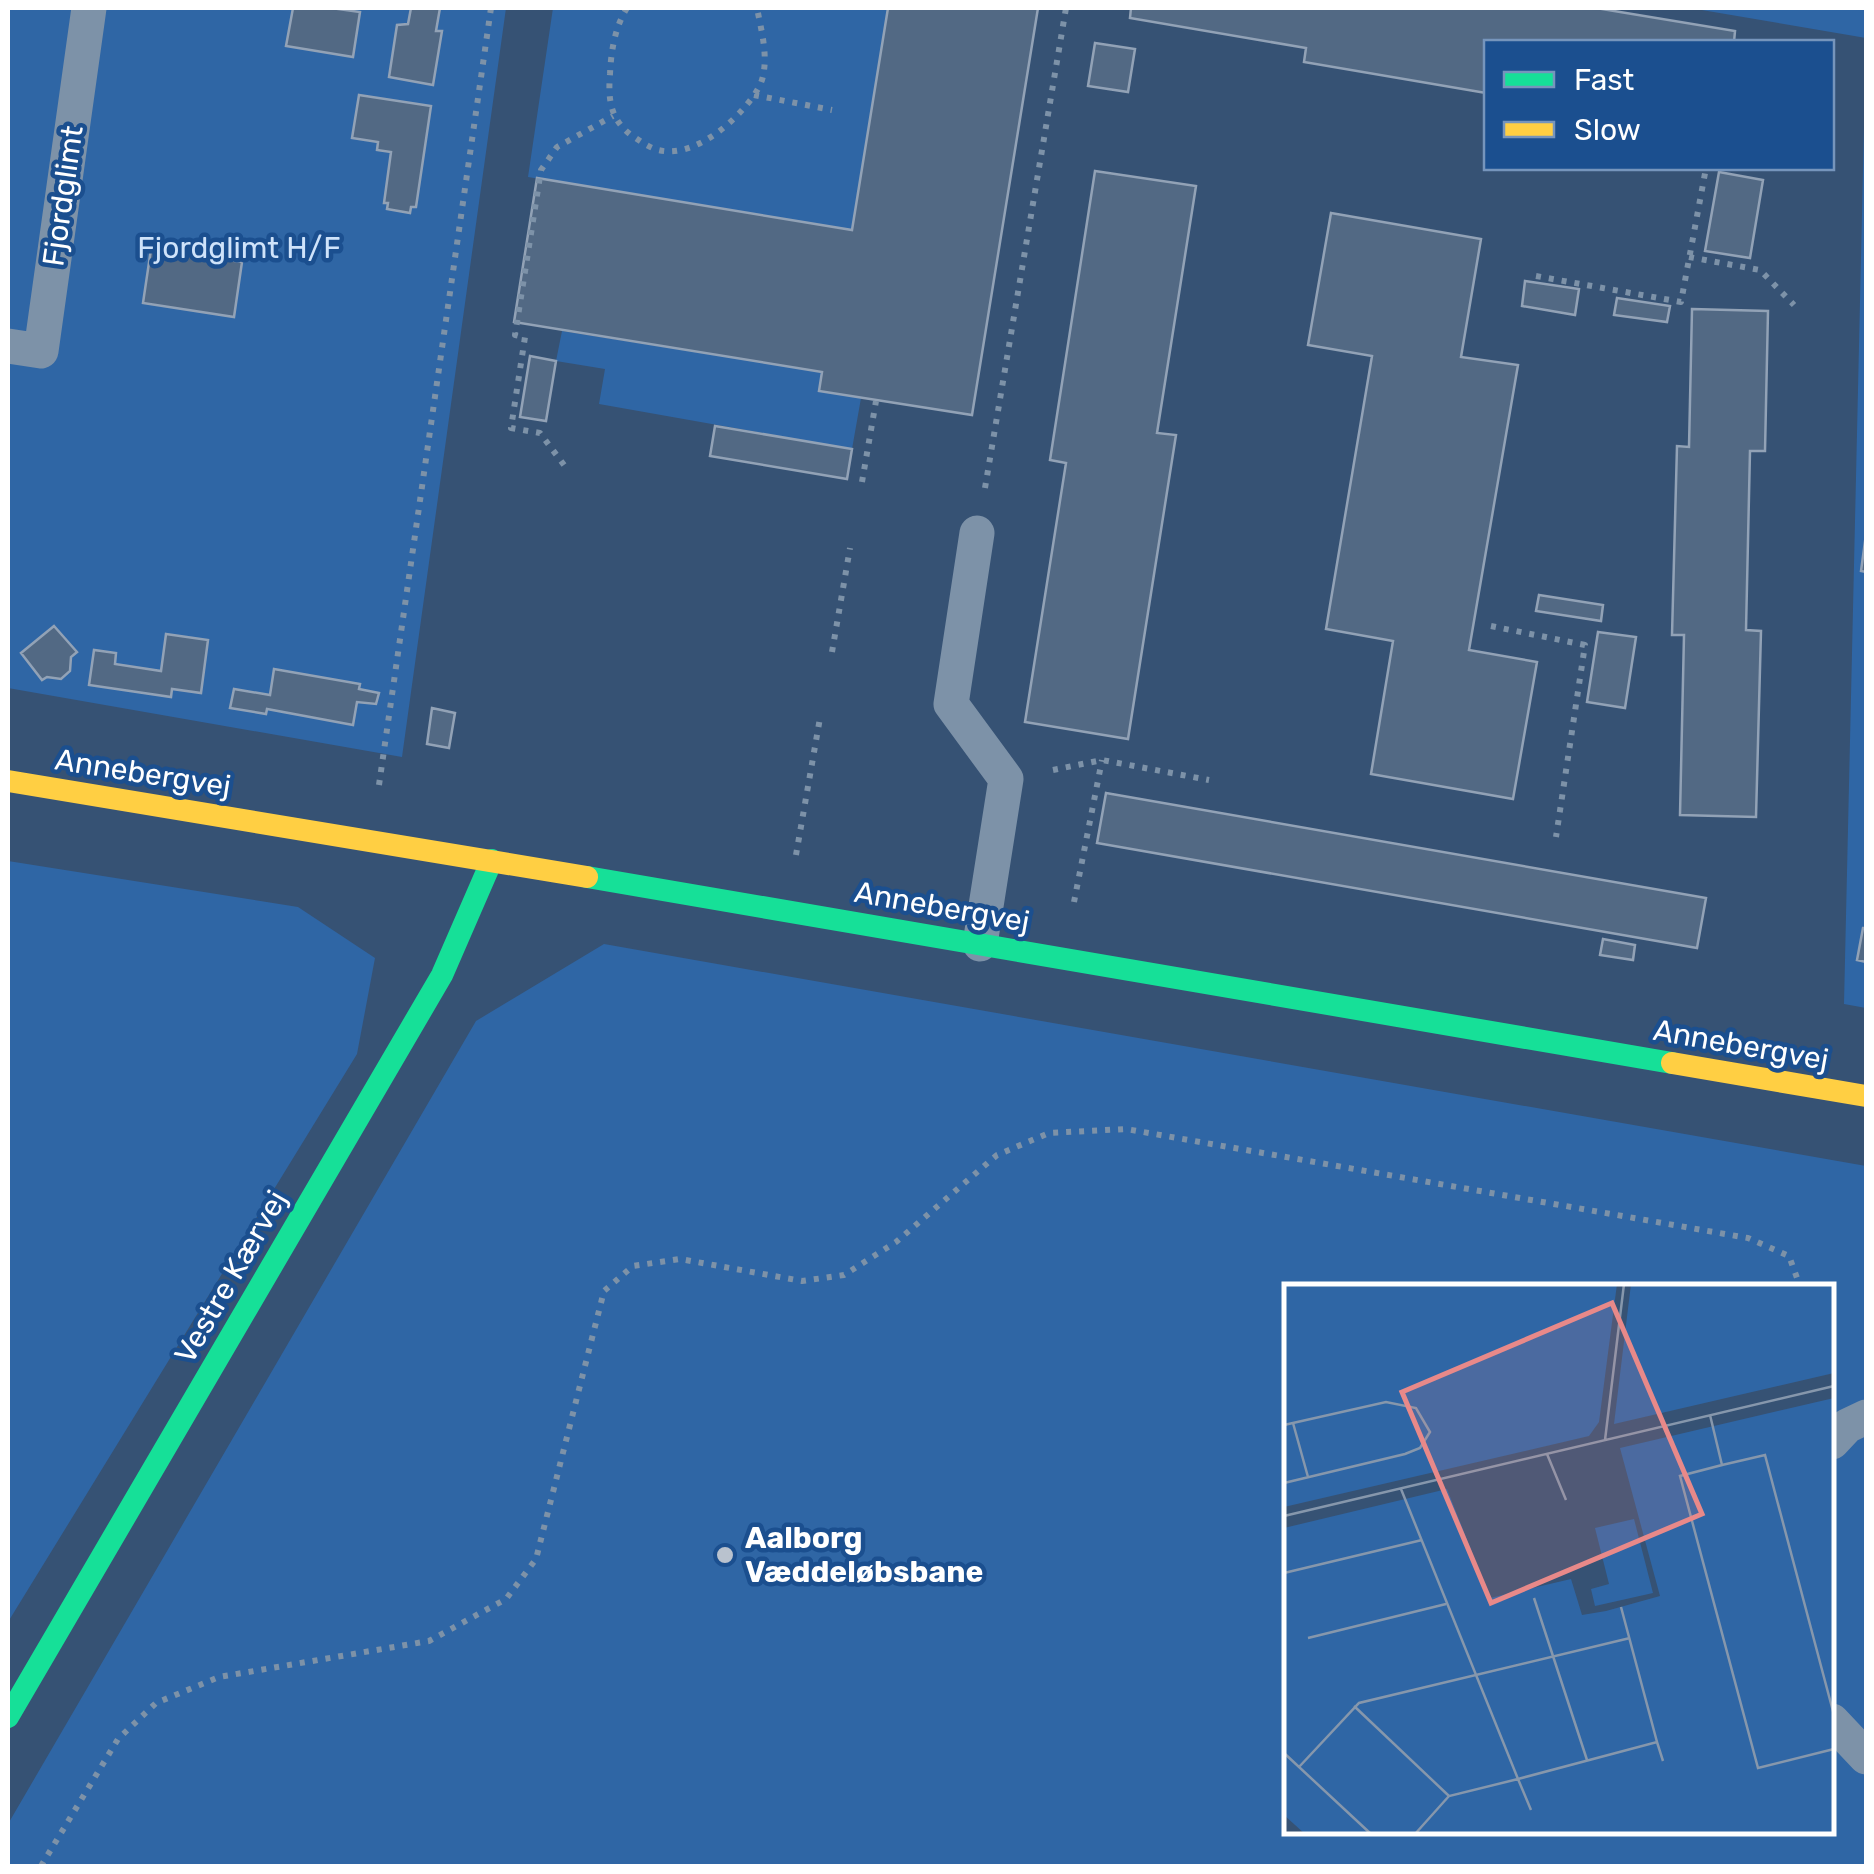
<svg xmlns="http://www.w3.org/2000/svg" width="1874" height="1874" font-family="Rubik,sans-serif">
<rect width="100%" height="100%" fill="#365274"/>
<path fill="#2f66a5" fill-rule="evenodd" d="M8 8H506L402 757 8 688Z
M553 8H888L852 230 528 177Z
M1690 8H1866V1008L1844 1004 1866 38Z
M562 331 822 372 820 391 861 398 852 449 599 404 605 369 556 361Z
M8 861 298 907 375 958 357 1054 8 1622Z
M604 944 1866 1166V1866H8V1824L476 1021ZM1286 1286H1832V1832H1286Z"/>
<path fill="#526984" stroke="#92a2b6" stroke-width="2.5" d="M293 8H331L360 12 353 57 286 46Z
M411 8H440L436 31H442L433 85 389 77 397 25 408 24Z
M888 8H1038L972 415 819 391 822 372 514 322 537 178 852 230Z
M1131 8H1596L1735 31 1734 42H1486V93L1304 62 1306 48 1130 18Z
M1095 43 1135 49 1128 92 1088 86Z
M359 95 431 106 416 207H411L410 213 387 209 388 203H384L391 152 377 150 378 142 352 138Z
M1095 171 1196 186 1157 433 1176 435 1128 739 1025 722 1066 463 1050 460Z
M1719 172 1763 180 1750 258 1705 251Z
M1331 213 1481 239 1461 357 1518 365 1469 650 1537 662 1513 799 1371 774 1393 641 1326 629 1372 356 1308 345Z
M151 249 242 262 234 317 143 303Z
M1525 281 1579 289 1575 315 1522 306Z
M1617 298 1670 306 1667 322 1614 315Z
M1692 309 1768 311 1765 451H1750L1746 630 1761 631 1756 817 1680 815 1684 635H1672L1677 446 1689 447Z
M530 356 556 361 546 421 520 417Z
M715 426 852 449 847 479 710 456Z
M1866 534V572L1861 571Z
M1539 595 1603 605 1601 621 1536 611Z
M54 626 77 652 71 657 70 671 61 679 47 677 42 680 21 653Z
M1598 632 1636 637 1625 708 1587 702Z
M166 634 208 640 201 693 172 689 171 697 89 685 94 650 116 653 115 664 161 671Z
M274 669 360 684 359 689 379 693 376 704 357 702 353 725 267 709 266 714 230 708 234 689 270 695Z
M432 708 455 713 449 748 427 744Z
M1106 793 1706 898 1697 948 1097 843Z
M1863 928H1866V962L1857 960Z
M1603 939 1635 945 1633 960 1600 955Z"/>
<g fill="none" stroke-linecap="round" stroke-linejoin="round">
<path stroke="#7d92a8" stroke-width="6" stroke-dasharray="5 8" stroke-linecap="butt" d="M627 8C615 27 611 51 610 74 608 99 610 119 631 135 640 141 648 147 658 150 689 158 725 130 744 108 751 100 761 87 763 76 768 54 761 29 757 8
M754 95 832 110
M1689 257 1760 270 1794 305
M1536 276 1681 302 1706 168
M564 465 540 433 511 428 525 337 515 335 541 170 557 147 613 116
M862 482 876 401
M985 488 1066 8
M1491 626 1585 645 1556 837
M832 652 850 548
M1053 770 1102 760 1209 780
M379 785 491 8
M796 855 820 718
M1074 902 1102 760
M41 1866 118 1739 156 1703 219 1677 429 1641 506 1599 536 1559 604 1291 633 1266 680 1259 802 1281 844 1275 896 1242 997 1155 1049 1133 1126 1129 1748 1238 1789 1256 1800 1286"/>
<path stroke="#7d92a8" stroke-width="35" d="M8 346 41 351 89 8
M977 533 951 704 1006 779 980 944
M1832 1442 1847 1426 1866 1417
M1832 1721 1866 1757"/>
<path stroke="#16e098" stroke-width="22" d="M587 877 1672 1063
M8 1717 442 975 492 860"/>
<path stroke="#ffcf43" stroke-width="22" d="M8 781 587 877
M1672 1063 1866 1096"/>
</g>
<circle fill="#b9c2ce" stroke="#1b4f8f" stroke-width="4" cx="725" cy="1555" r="10"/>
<g text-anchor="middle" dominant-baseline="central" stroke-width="9" stroke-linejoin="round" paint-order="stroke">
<g font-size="30" fill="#fff" stroke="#1b4f8f">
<text transform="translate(63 196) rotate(-82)">Fjordglimt</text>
<text transform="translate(143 773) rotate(9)">Annebergvej</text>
<text transform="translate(942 907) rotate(10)">Annebergvej</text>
<text transform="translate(1741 1045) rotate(10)">Annebergvej</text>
<text transform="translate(231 1277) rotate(-60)">Vestre Kærvej</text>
</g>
<g font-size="30" fill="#cfe3fa" stroke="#1b4f8f">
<text x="239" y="248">Fjordglimt H/F</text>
</g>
<g font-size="30" font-weight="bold" fill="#fff" stroke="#1b4f8f" text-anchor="start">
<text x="745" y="1538">Aalborg<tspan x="745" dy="34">Væddeløbsbane</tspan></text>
</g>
</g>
<g transform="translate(1284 1284)">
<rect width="550" height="550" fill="#365274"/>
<path d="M0 0H333L315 138 305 152 0 223ZM347 0H550V89L330 140ZM550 114V550H21L0 531V244L163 205 206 314 287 295 298 331 322 327 376 312 336 164ZM350 235 369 309 311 322 307 305 325 300 311 244Z" fill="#2f66a5"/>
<path fill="none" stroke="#8697ac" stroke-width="2.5" d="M426 131 438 181 396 192 474 484 550 465M9 139 24 193M0 141 102 118 132 124 146 148 136 164 121 170 0 199M321 156 340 0M263 170 282 216M438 181 481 171 550 431M117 205 234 495 373 458 379 477M0 232 550 102M0 289 138 256M250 314 303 476M337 323 373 458M24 354 162 320M70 422 165 512M0 469 87 550M15 483 75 419 346 354M131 550 165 512 234 495 247 526"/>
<path fill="#e88989" fill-opacity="0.15" stroke="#e88989" stroke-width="5" d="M328 19 418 230 207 319 118 108Z"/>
<rect width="550" height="550" fill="none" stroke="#fff" stroke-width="5"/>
</g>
<rect width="1874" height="1874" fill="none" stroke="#ffffff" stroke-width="20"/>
<rect x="1484" y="40" width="350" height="130" fill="#1b4f8f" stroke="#7695bc" stroke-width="2.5"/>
<rect x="1504" y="72" width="50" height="15" fill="#16e098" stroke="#7695bc" stroke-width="2.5"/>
<text x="1574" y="90" font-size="30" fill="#ffffff">Fast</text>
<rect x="1504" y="122" width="50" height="15" fill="#ffcf43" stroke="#7695bc" stroke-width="2.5"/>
<text x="1574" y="140" font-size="30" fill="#ffffff">Slow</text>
</svg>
